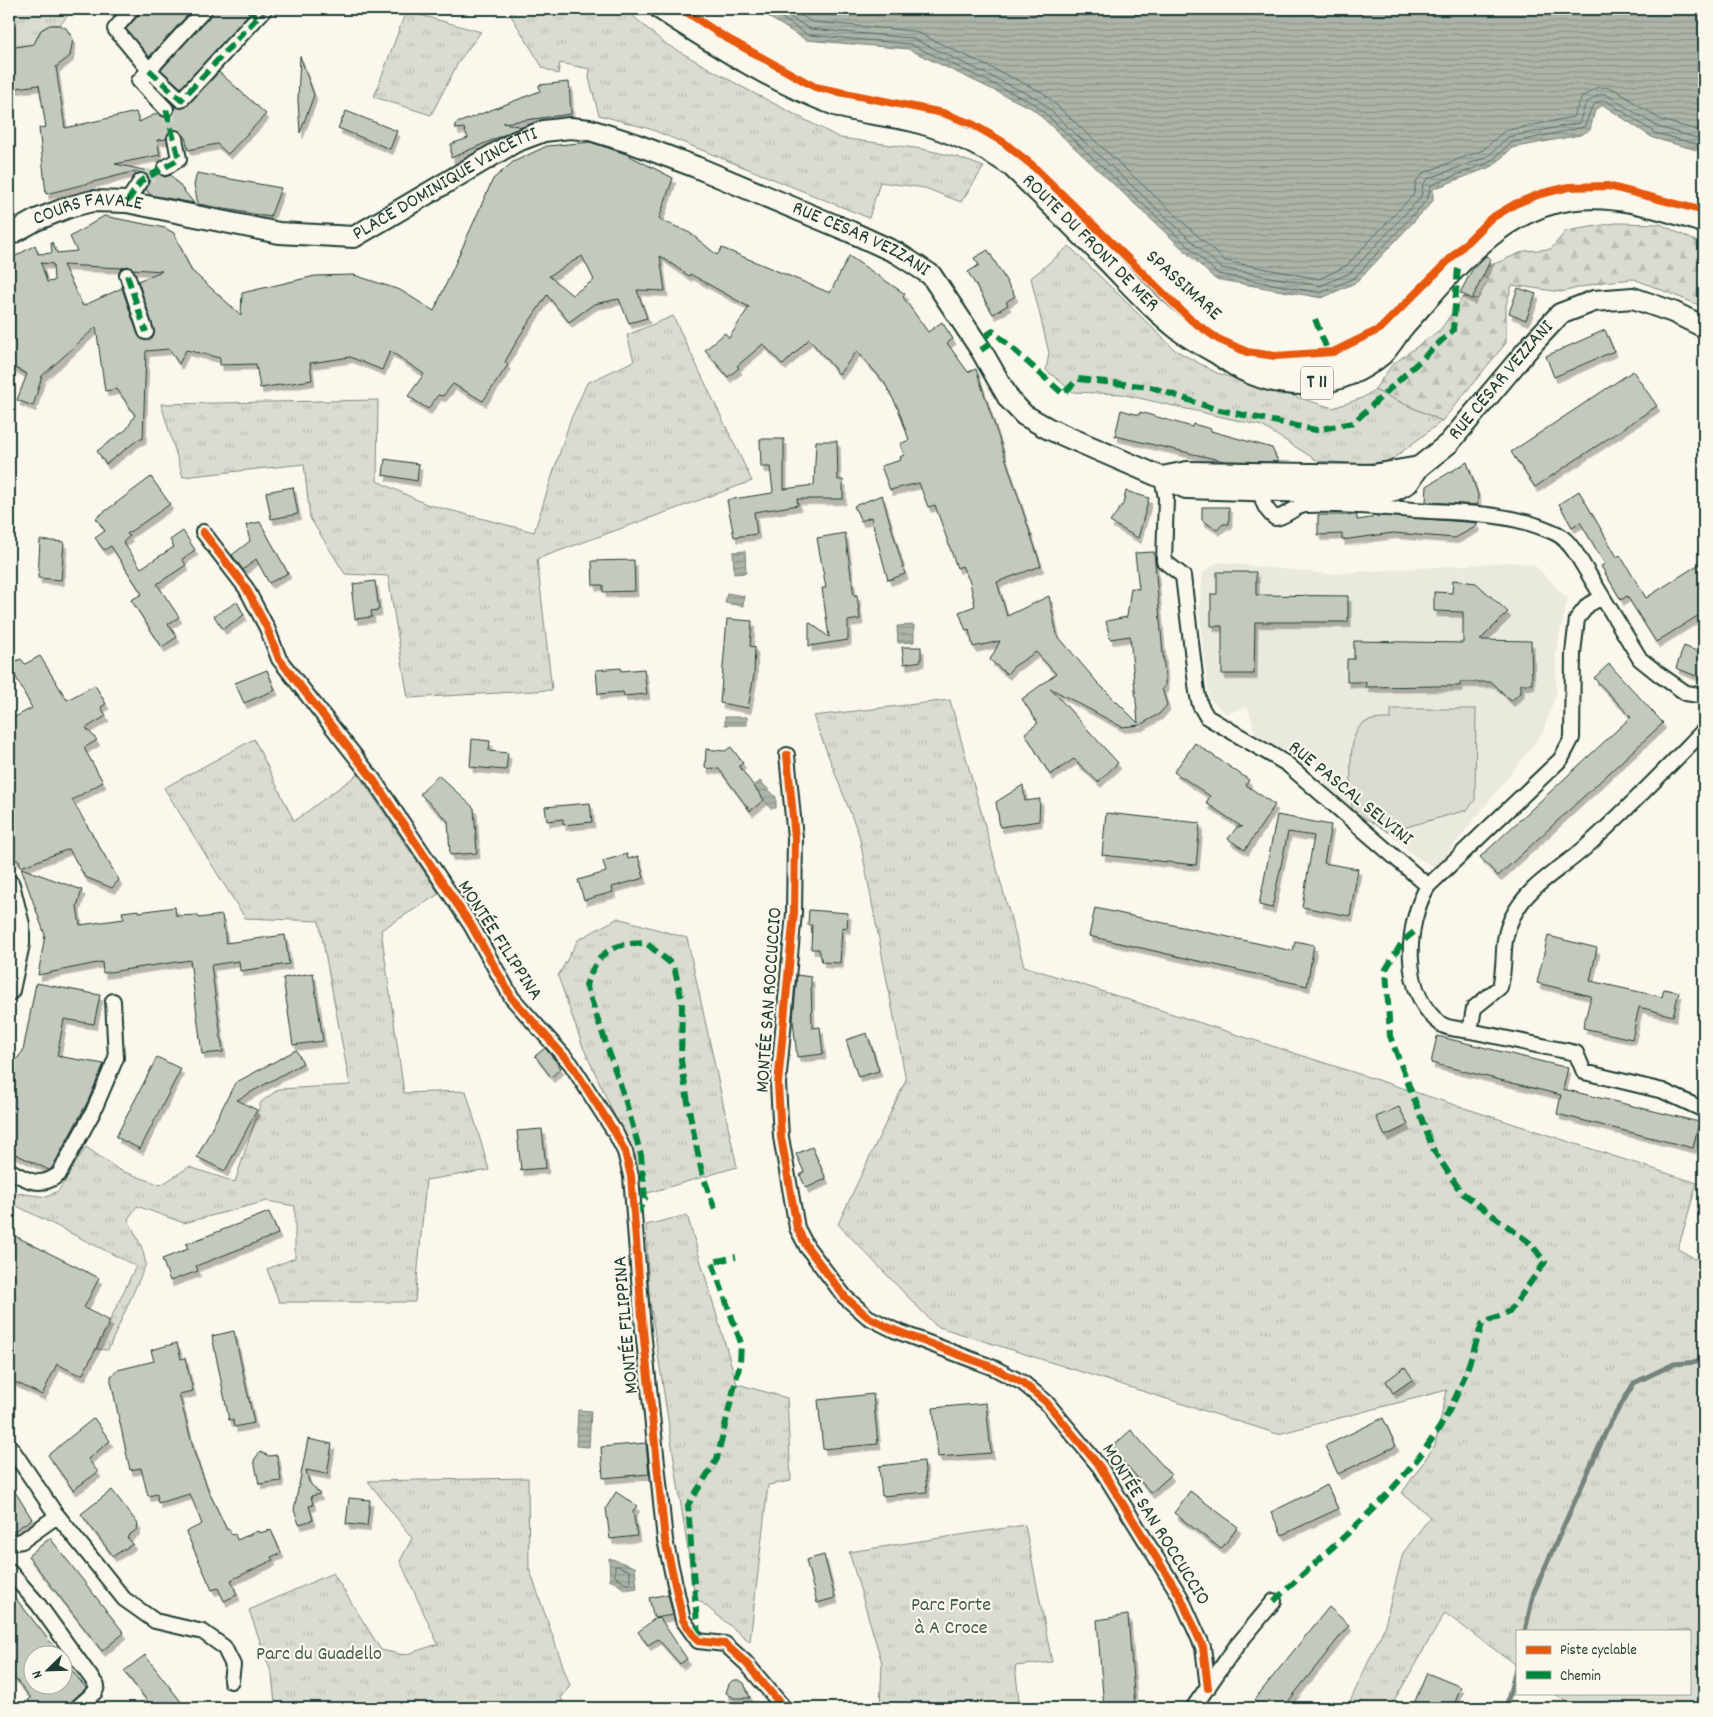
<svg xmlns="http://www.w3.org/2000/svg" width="1713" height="1717" font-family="Dekko,sans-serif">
<defs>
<pattern id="grass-tufts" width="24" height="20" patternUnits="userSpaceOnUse" patternTransform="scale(1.25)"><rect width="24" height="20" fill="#dbdcd1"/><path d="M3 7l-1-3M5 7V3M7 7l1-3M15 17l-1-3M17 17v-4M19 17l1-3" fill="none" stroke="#bcbeb4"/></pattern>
<pattern id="forest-firs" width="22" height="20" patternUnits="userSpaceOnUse" patternTransform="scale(1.25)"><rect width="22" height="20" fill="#dbdcd1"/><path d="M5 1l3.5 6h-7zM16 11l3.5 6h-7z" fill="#bcbeb4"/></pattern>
<pattern id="water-rules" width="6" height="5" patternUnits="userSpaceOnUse" patternTransform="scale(1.25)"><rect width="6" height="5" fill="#adb4aa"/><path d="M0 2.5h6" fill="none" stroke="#8c948b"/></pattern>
<filter id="shadow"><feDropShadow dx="3" dy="5.5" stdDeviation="0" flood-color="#0004"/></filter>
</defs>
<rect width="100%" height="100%" fill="#fbf7ec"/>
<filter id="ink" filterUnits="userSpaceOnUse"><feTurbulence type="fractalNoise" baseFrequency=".02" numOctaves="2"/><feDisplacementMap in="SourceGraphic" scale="10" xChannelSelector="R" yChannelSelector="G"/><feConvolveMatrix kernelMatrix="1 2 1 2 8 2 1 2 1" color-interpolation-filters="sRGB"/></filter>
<g filter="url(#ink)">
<path fill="#eae9de" d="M1218 562 1328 574 1511 562 1534 565 1568 599 1556 651V694L1542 734 1436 868 1413 855 1388 832 1352 810 1330 792 1312 754 1295 760 1256 736 1248 707 1226 714 1209 698 1199 609 1203 572Z"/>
<path fill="url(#grass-tufts)" stroke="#7d8c82" d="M9 9H73L60 25C46 23 37 30 36 44L9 48Z
M520 9H625L664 43 744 88 840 138 922 149 957 157 984 167 961 202 925 188 880 182 869 218 650 129 599 115 589 78 590 69 560 63 558 74 543 68 510 14Z
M406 11 481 32 459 61 431 115 374 97Z
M1069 246 1175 350 1217 373 1333 408 1362 398 1374 390 1442 421 1390 461 1362 464 1318 461 1262 426 1121 394 1073 392 1046 370 1049 353 1031 278Z
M673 316 752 481 537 559 552 690 408 698 388 576 345 574 310 518 304 464 183 477 161 404 378 400 377 481 426 504 534 532 570 421 587 383 634 361 627 335Z
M950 700 1024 966 1697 1183 1678 1249 1704 1264V1708H1574L1554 1693H1689V1631H1517V1666L1445 1613 1390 1708H1347L1384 1628 1403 1553 1430 1517 1402 1493 1435 1445 1447 1390 1278 1434 936 1326 838 1224 906 1080 859 835 813 716Z
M254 739 294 821 358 774 439 894 381 930 404 1093 466 1091 489 1170 426 1180 415 1302H279L267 1269 295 1258V1206L267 1201 184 1223 137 1206 128 1219 142 1248 146 1264 108 1350 96 1349 136 1266 9 1202V1192L47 1197 59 1190 86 1147 119 1170 161 1185 189 1167 235 1182 261 1102 279 1089 350 1085 319 921 245 918 164 788Z
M618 918 687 938 737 1167 641 1195 624 1136 583 1047 558 976 578 940Z
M687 1215 737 1384 787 1398 791 1481 768 1485 750 1642 695 1597 649 1295 646 1225Z
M528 1478 529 1568 570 1686 561 1698 566 1708H278L275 1703 272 1675 249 1610 333 1573 381 1650 404 1655 438 1644 400 1561 412 1538 368 1481Z
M1025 1525 1052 1662 1015 1666 1020 1708H880L882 1663 849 1552Z"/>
<path fill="url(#forest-firs)" stroke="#7d8c82" d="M1616 223 1660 224 1704 245V307L1634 279 1603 282 1561 292 1512 285 1506 305V343L1442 421 1374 390 1392 365 1441 329 1463 297 1478 299 1488 280 1477 271 1525 251 1551 249 1566 231Z"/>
<path fill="#dbdcd1" stroke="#7d8c82" d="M1391 709H1476L1475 800 1467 810 1388 832 1352 810C1352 791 1345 733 1364 723 1372 719 1382 719 1391 719Z"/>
<path fill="url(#water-rules)" stroke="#74847b" d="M761 9H1704V152L1653 138 1603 105 1595 110 1590 130 1580 135 1512 148 1493 166 1433 189V201L1357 282 1322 298 1215 279 1033 109 908 49 806 40 770 18Z
M745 551 746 573 734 574 733 552Z
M727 593 744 596 743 606 725 603Z
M914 625V642L898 643 897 626Z
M725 717H747V725H725Z
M760 781 776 797V808H770L754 786Z
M578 1410 591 1411 589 1447 576 1446Z
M609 1558 635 1567 637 1588 625 1590 614 1581H610Z"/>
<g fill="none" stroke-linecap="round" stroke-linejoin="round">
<path stroke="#586d63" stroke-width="1" d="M768 9 808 35 910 44 1035 104 1218 274 1321 293 1354 278 1427 200 1431 185 1490 162 1511 143 1584 127C1590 117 1590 98 1607 101L1655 133 1704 146
M776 9 810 29 912 38 1038 99 1221 268 1320 286 1350 273 1421 197 1423 185 1427 179 1487 157 1508 137 1579 123 1586 103 1598 95 1605 94 1658 127 1704 140
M790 9 812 22 914 31 1042 92 1225 261 1319 279 1346 266 1414 194 1416 182 1423 173 1483 150 1504 131 1573 117 1582 97 1596 88 1606 87 1614 89 1661 120 1704 132
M618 1566 630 1571V1584H626L615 1576V1567Z"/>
<path stroke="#74847b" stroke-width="5" d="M1525 1631 1534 1592 1609 1425 1634 1383 1674 1364 1698 1362 1704 1358
M1506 1708 1517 1664"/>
</g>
<path fill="#c4c9be" stroke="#1f3d34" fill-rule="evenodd" filter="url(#shadow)" d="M107 9H121L114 17Z
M141 9H193L149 57 126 29 139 15Z
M214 9H253L181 88 161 70 211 15Z
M50 25H60L66 28 73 39 70 56 56 67 65 128 136 112 139 122 158 113 163 117H169L174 112V107L183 108 187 106 219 72 266 114 228 154 217 144 188 150 185 136 178 130 174 129 169 132 166 139 157 140 160 155 115 164 158 173 165 177 171 175 194 203 150 195 146 189 150 182 149 177 136 171 46 194 39 128 46 127 39 85 9 89V48L34 44 41 30Z
M300 56 314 95 300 133 298 100Z
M569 82 571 114 503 123 522 127 451 158V144L468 138 464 128 456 129 455 124 540 91 539 85Z
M346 111 397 131 390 149 338 128Z
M590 142 626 154 673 178 659 219 690 233 717 255 722 248 830 293 849 256 905 294 903 297 928 332 942 322 953 339 947 343 968 372 976 369 1041 566 997 582 1007 616 1049 596 1057 635 1096 681 1138 723 1130 636 1110 639 1106 621 1127 617 1131 588 1139 589 1135 553 1154 552 1165 677V687L1162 688 1167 705 1159 714 1140 725 1122 727 1050 688 1118 763 1098 782 1074 759 1050 775 1025 733 1038 723 1022 699 1056 674 1036 652 1013 667 1007 674 990 660 1000 641 973 647 969 630 966 631 959 612 975 606 970 582 962 566 957 568 935 505 928 507 919 483 890 490 881 466 901 460 900 457 904 455 900 444 909 440 898 408 884 382 857 351 839 374 809 339 783 365 763 344 737 366 739 368 728 377 705 350 725 333 729 338 749 307 690 274 689 276 660 256 665 291 637 290 647 318 629 323 619 299 594 304 569 322 547 295 519 337 505 362 508 365 483 401 453 384 443 396 438 395 428 409 408 396 424 374 390 351 382 370 350 357 331 360 310 363 312 380 260 388 256 364 220 365V358L186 350 179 364 169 349 146 351 143 439H139L106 464 97 451 127 429 135 415 117 389 105 391 96 327 42 376 33 406 17 400 27 374 9 365V260L35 245 38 254 52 253 51 243 52 242 57 253 77 251 70 237 104 216 165 228 174 233 191 270 241 315 242 293 315 276 354 275 400 290 434 311 493 179 513 162 547 146ZM582 256 594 280 572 295 549 276ZM41 263 53 264 54 281 47 282ZM63 265 122 268 128 266 133 269 162 271 138 281 154 329 153 337 145 341 138 335 122 288 83 306Z
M197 173 281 188 270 217 198 204 194 185Z
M988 250 1015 296 1006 302 1008 305 993 314 968 272 979 265 974 258Z
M1486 256 1491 259 1472 299 1460 293 1472 270Z
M1518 288 1536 294 1526 320 1509 313Z
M1605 330 1614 351 1554 377 1546 356Z
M1633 371 1657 406 1535 487 1511 452Z
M1121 410 1139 415 1140 412 1192 427 1193 424 1211 429V431L1272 448 1278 462 1224 461 1115 436Z
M760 439H784V489L814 485 816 441H837L838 480H843V499H797L798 505 754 512 757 534 734 537 727 500 772 493 773 491 770 467H761Z
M385 459 419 464 417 481 383 475Z
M1467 462 1478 495 1477 505 1426 502 1427 486Z
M151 477 170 504 127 534 130 536 123 542 141 568 174 547 170 540 183 531 195 550 182 559 186 565 157 584 179 617 168 624 177 637 162 647 131 600 142 594 111 546 104 550 95 538 105 531 96 518Z
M293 487 298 514 271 519 266 492Z
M1126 491 1149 498 1138 538 1110 522 1123 504Z
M1579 491 1617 557 1620 555 1646 598 1704 561V612L1656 642 1627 596 1621 600 1601 566 1605 564 1580 522 1572 527 1559 504Z
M882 495 905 574 888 580 871 517 861 521 854 506Z
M1202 507H1229V524H1223L1217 530 1202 520Z
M1318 515H1357V520L1384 516 1466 522 1477 523V526L1455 538 1393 533 1342 540V534L1318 535Z
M260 522 288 573 269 583 256 559 243 570 232 555 250 541 246 525Z
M845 533 854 596 857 595 860 619 848 621V640L809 646V622L829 637 822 588H826L817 538Z
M40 540 64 542 61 580 38 578Z
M634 560 635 591 603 592V585H593L592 561Z
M1217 572H1256V595L1348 596V622H1255L1254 674H1222V626H1211V594H1217Z
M1453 580 1476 583 1508 612 1480 640 1531 641 1532 684H1521V692L1511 701 1492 682H1460V686H1436L1366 687V682H1347V659H1354V641L1463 643V612L1434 611V592L1452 593Z
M375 581 379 610 371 611 372 617 355 619 352 593 354 592 353 584Z
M237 602 244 615 223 629 214 616Z
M727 619 752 621 750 646 755 647 754 675 748 708 720 703Z
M1684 646 1704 654V679L1676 668Z
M902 647H921V661L904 664Z
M40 656 67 700 95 685 106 704 101 707 106 716 86 728 97 740 84 748 103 782 72 800 119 880 112 888 85 877 69 849 21 867 19 860H15L9 842V720L32 708 9 664 21 659 25 664Z
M1609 664 1663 723 1498 876 1480 857 1631 717 1594 678Z
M621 668V671L644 669 647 694 624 696 623 692 598 694 596 670Z
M267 670 275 690 244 703 235 683Z
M472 739 490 741 489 751 508 753 506 770 470 767Z
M1195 743 1249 780 1246 785 1275 805 1245 850 1228 839 1237 827H1242L1206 803 1210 796 1174 772Z
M731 747 743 763 739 766 764 800 750 811 719 769 705 768 706 749 725 751Z
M438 775 474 808 477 853 450 855 448 821 420 794Z
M1023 785 1025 801 1040 799 1039 821 1000 827 996 802Z
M590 803 592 822 563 825V819L547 821 545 807Z
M1106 813 1200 823 1196 865 1102 855Z
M1277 815 1331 825 1324 863 1358 869 1350 916 1302 907 1314 836 1288 832 1272 908 1259 905Z
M627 854 628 859 638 856 644 878 612 887 613 892 584 900 578 880 606 872 603 861Z
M21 868 82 890 77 906 80 925 124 919 122 912 139 910V912L175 907 176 916 198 915 199 918 222 915 226 943 285 935 289 964 240 971 239 961 211 965 223 1052 202 1054 190 960 103 973 102 962 38 975 45 935Z
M1095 908 1293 951 1295 941 1314 945 1307 986 1089 936Z
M809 910 848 913 847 928 842 927 840 963 822 962 819 949H811L812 925H808Z
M1548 936 1597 948 1590 981 1662 997 1664 989 1679 992 1673 1016 1639 1007 1632 1039 1583 1028 1591 996 1537 983Z
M313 973 323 1041 293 1045 283 978Z
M797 975 811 977 812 1028 820 1027 823 1054 797 1057 793 1020Z
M36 983 100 995 94 1024 64 1019 57 1056 104 1064 88 1101 52 1168 49 1170 9 1151V1069L23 1051Z
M867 1033 879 1071 858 1077 846 1040Z
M1437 1036 1568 1068 1563 1089 1699 1122 1693 1148 1557 1114 1561 1095 1431 1063Z
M545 1048 561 1068 551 1077 535 1056Z
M296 1050 303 1063 237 1100 257 1110 225 1171 197 1157 235 1083Z
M157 1057 181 1069 140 1149 116 1137Z
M1399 1107 1408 1125 1385 1136 1376 1117Z
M542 1129 546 1168 521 1170 517 1131Z
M812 1147 826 1179 806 1188 800 1175 804 1172 796 1154Z
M269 1212 278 1234 196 1266 198 1271 170 1281 162 1259 188 1249 186 1244Z
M9 1233 99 1278 84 1308 110 1321 83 1374H77L57 1364 42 1395 9 1379Z
M234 1331 254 1423 234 1427 233 1420H229L212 1336Z
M177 1343 181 1359 185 1358 193 1391 179 1394 195 1455 209 1492 227 1530 229 1529 232 1535 235 1534 237 1540 258 1531 259 1533 271 1530 281 1553 271 1557 273 1560 231 1580 237 1595 224 1601 218 1588 212 1590 186 1532 202 1524 190 1494 158 1503 157 1494 148 1496 141 1468 130 1470 111 1381V1376L118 1370 154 1361 151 1350Z
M1405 1367 1413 1379 1393 1393 1386 1381Z
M873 1394 878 1444 823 1449 818 1400Z
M986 1403 991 1453 938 1457 933 1408Z
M94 1418 110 1441 88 1459 98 1472 73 1490 48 1455Z
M1383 1418 1396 1446 1338 1474 1325 1446Z
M1131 1430 1171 1475 1151 1493 1111 1448Z
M308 1439 332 1444 327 1474 306 1470 309 1482 320 1494 311 1496 313 1505 309 1506 313 1520 299 1524 294 1510Z
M646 1443 649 1474 603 1478 601 1447Z
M260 1452 269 1456 277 1455 281 1481 259 1484 254 1460Z
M924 1461 927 1492 882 1496 879 1466Z
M9 1482 32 1519 9 1534Z
M1327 1485 1338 1509 1282 1535 1271 1512Z
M112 1490 138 1524 137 1529 127 1537 133 1544 113 1556 81 1514Z
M1190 1491 1238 1527 1221 1549 1174 1513Z
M616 1492 637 1506 633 1511 637 1536 610 1539 606 1508Z
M349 1498 370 1500 367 1526 346 1524Z
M50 1538 124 1633 102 1651 28 1556Z
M824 1555 835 1598 817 1603 806 1560Z
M9 1590 60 1654H32V1684H62V1658L86 1688 64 1708H35L28 1700 31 1698 9 1671Z
M668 1594 673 1615 654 1618 649 1598Z
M1329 1607 1349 1625 1283 1708H1263L1254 1700Z
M1128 1615 1135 1708H1104L1097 1620Z
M660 1618 687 1659 680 1664 658 1639 648 1645 638 1632 654 1619Z
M145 1655 161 1676 186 1708H153L124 1671Z
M1427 1673 1461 1687 1453 1708H1412Z
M733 1680H739L744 1683 750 1698H734L726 1693 729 1684Z"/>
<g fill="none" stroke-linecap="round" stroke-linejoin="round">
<path stroke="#cfd2c7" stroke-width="14" stroke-dasharray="14 7" stroke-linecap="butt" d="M166 109 175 138
M141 181 165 168"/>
<g stroke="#1f3d34" stroke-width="18">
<path id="street" d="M132 9 115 29 149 70 181 100 265 9
M166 109 139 81 205 9
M165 168 179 159 175 138
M127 202 141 181
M127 275 146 332
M1162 477 1166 498 1164 561 1183 576 1197 692 1200 705 1207 717 1287 764 1428 886
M1262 482C1261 498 1262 507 1275 518 1287 517 1295 505 1307 505 1342 504 1378 507 1414 510 1460 513 1510 512 1553 532 1564 536 1571 546 1577 555L1640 659 1660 675 1686 693 1704 696
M203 532 246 588 267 628 279 659 373 779 471 925 512 998 571 1064 616 1134 625 1152 631 1176 643 1330 665 1540 683 1620 698 1641 725 1644 746 1663 784 1708
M1602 597 1588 605 1577 619 1573 653 1572 738 1561 759 1428 886C1405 924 1401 995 1441 1024 1447 1029 1462 1029 1470 1031 1505 1038 1540 1046 1576 1053L1584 1072 1663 1091 1704 1110
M787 755 795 838 794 913 778 1084 781 1137 797 1228 807 1247 845 1297 868 1317 894 1330 994 1368 1023 1383 1046 1402 1100 1467 1180 1596 1203 1647 1208 1688
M1470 1031 1474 1008 1500 987C1507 960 1499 943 1513 916 1529 884 1562 869 1587 846 1628 809 1666 769 1704 730
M9 1170C26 1180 41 1189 59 1174L93 1112 116 1058 113 1001
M9 1445 53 1510 124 1599 155 1621 203 1632 224 1647 233 1665 231 1681
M9 1543 22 1541 57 1516
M9 1571 38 1604 97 1686 95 1692 77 1708
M1193 1708 1235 1648 1274 1601"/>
</g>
<g stroke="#1f3d34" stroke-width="24">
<g id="secondary">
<path id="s1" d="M9 235 36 220 69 207 92 201 127 202 279 233 354 237 515 142 544 131 570 128 590 130 632 143 696 167 851 232 897 253 931 275 981 350 1009 399 1024 415 1049 429 1186 488 1377 494 1395 490 1408 483 1419 467 1449 443 1534 342 1560 314 1594 301 1633 298 1673 312 1704 327"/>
<path d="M1162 477 1187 472 1373 475 1419 467"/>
<path d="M9 885 19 925V944L9 990"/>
</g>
</g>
<g stroke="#1f3d34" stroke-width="25">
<g id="primary">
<path id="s2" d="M661 9C717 45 773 82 837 105 862 114 889 114 915 121 948 130 982 145 1011 165 1042 195 1074 226 1104 257 1129 282 1153 310 1181 331 1193 340 1205 346 1217 353 1226 359 1234 365 1242 369 1288 392 1342 388 1382 354 1391 345 1397 333 1405 324 1451 273 1499 208 1571 199 1618 193 1661 208 1704 222"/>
<path d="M1243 359C1307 374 1336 364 1392 332"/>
</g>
</g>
<use href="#street" stroke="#fbf7ec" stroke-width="14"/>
<use href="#secondary" stroke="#fbf7ec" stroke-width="20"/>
<use href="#primary" stroke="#fbf7ec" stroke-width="21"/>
<path stroke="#00873e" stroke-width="6" stroke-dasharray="12 6" stroke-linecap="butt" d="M248 9 257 18
M149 70 181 100 265 9
M127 202 141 181 179 159 166 109
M127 275 146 332
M1315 319 1328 352
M981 350 991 343 987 335 993 331 1063 394 1078 379 1151 387 1215 409 1316 430 1353 423 1453 330 1458 267
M636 1215 645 1199 641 1155 625 1099 586 985C599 950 610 944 646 943L674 966 682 1002 681 1061 692 1126 702 1173 715 1209
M1274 1601C1332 1546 1399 1494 1441 1425 1460 1394 1471 1359 1482 1324L1510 1311 1545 1262 1530 1243 1461 1192 1434 1151 1390 1036 1386 969 1403 941 1414 932
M698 1637 688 1505 717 1459 740 1363 741 1343 712 1262 736 1257"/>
<g stroke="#fbf7ec" stroke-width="11">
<path id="cycleway" d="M682 9 723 36 815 87 943 113 972 124 1003 142 1032 165 1191 320 1218 339 1247 352 1275 356 1333 352 1380 329 1490 219 1515 204 1540 194 1569 187 1608 186 1704 211
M203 532 246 588 267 628 279 659 373 779 471 925 512 998 571 1064 616 1134 625 1152 631 1176 643 1330 665 1540 683 1620 698 1641 725 1644 746 1663 784 1708
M787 755 795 838 794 913 778 1084 781 1137 797 1228 807 1247 845 1297 868 1317 894 1330 994 1368 1023 1383 1046 1402 1100 1467 1180 1596 1203 1647 1208 1688"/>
</g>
<use href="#cycleway" stroke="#e8590c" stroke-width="8"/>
</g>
</g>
<g text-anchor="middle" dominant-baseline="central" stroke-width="4.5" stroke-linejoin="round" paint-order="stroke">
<rect fill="#fbf7ec" stroke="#61756b" stroke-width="1" x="1301" y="366.5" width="32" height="33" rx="4"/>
<g font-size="19" font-weight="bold" fill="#1f3d34">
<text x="1317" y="383">T 11</text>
</g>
<g font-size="20" fill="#1f3d34" stroke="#fbf7ec">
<text stroke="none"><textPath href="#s1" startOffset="461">PLACE DOMINIQUE VINCETTI</textPath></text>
<text stroke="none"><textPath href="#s1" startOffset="85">COURS FAVALE</textPath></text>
<text stroke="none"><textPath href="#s1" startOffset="912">RUE CÉSAR VEZZANI</textPath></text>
<text stroke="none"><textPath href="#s2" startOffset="498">ROUTE DU FRONT DE MER</textPath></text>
<text transform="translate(1183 286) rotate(42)">SPASSIMARE</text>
<text stroke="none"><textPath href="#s1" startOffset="1701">RUE CÉSAR VEZZANI</textPath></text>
<text transform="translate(1350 794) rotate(39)">RUE PASCAL SELVINI</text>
<text transform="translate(499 941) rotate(57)">MONTÉE FILIPPINA</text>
<text transform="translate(770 1000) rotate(-86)">MONTÉE SAN ROCCUCCIO</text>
<text transform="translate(627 1325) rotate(-95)">MONTÉE FILIPPINA</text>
<text transform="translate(1155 1525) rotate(58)">MONTÉE SAN ROCCUCCIO</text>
</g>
<g font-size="20" fill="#455d53" stroke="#fbf7ec">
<text x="951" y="1606">Parc Forte<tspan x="951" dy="23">à A Croce</tspan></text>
<text x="319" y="1655">Parc du Guadello</text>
</g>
</g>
<rect width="1713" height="1717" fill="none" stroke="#fbf7ec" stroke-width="30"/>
<rect x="15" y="15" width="1683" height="1687" fill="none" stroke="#1f3d34" stroke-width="2" filter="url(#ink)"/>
<rect x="1516" y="1630" width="175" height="65" fill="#fbf7ec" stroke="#a3ada2"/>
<rect x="1526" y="1646" width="25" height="8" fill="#e8590c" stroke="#a3ada2"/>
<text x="1560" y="1654" font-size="15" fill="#1f3d34">Piste cyclable</text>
<rect x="1526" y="1671" width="25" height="8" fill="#00873e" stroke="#a3ada2"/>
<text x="1560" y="1680" font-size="15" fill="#1f3d34">Chemin</text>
<g transform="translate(48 1670) rotate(247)"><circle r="24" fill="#fbf7ec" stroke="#a3ada2"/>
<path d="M0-4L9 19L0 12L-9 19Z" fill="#1f3d34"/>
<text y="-8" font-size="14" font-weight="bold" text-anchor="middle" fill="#1f3d34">N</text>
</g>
</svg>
